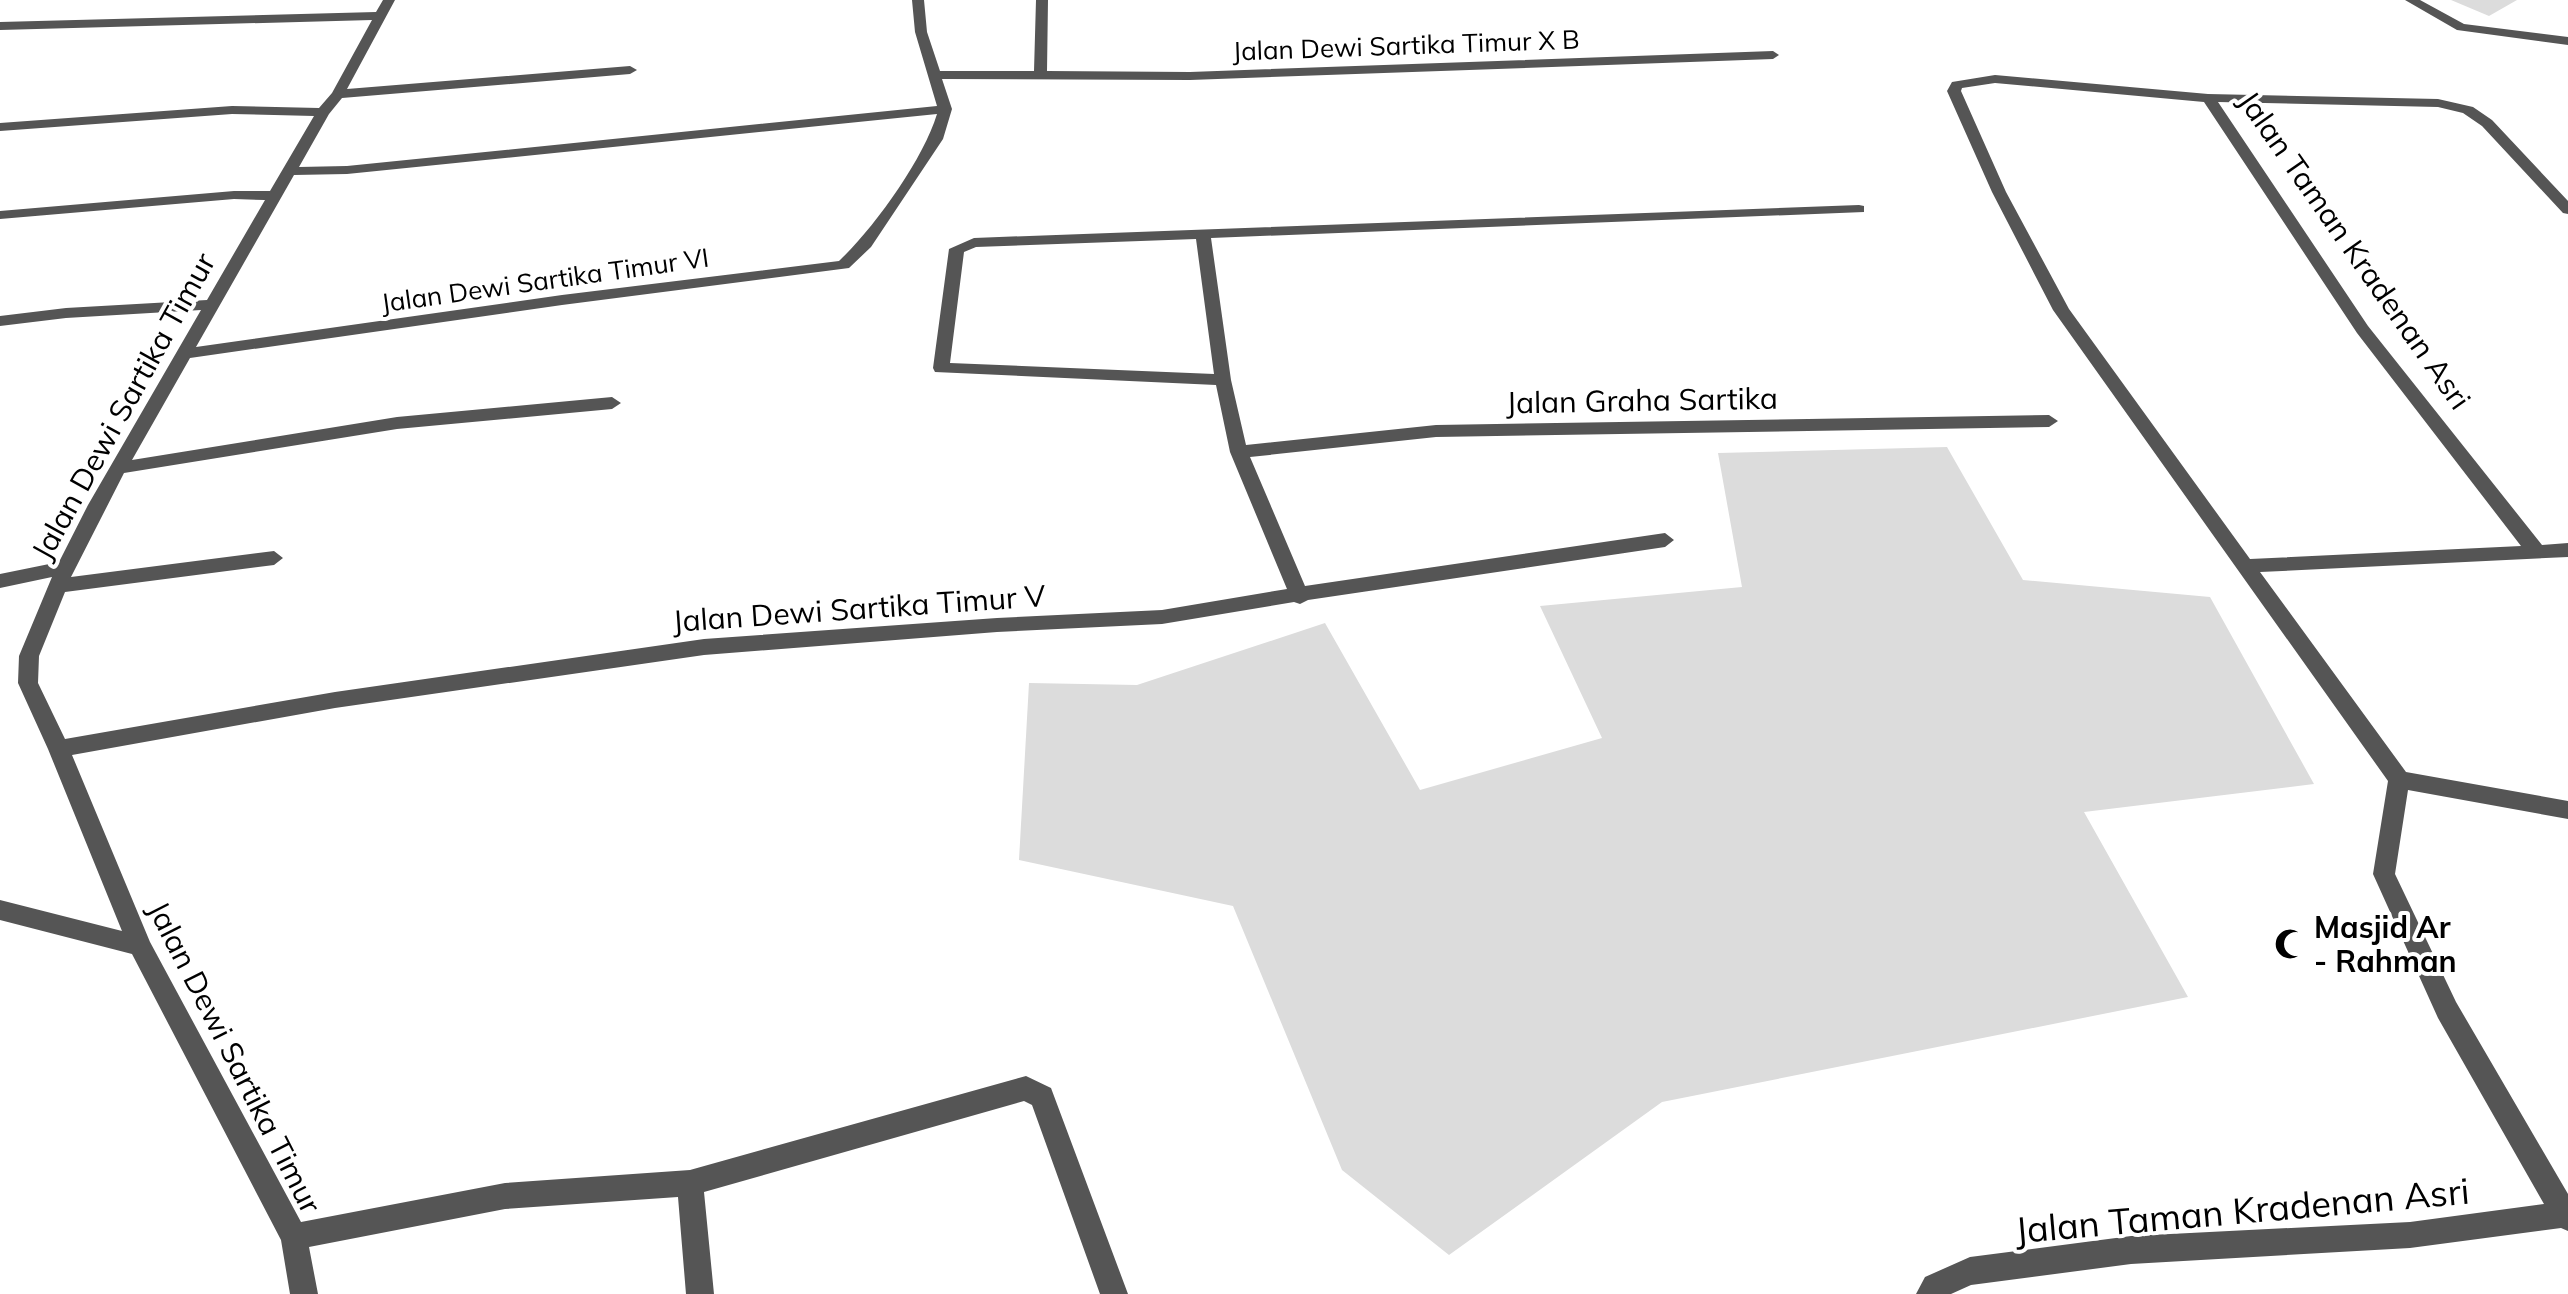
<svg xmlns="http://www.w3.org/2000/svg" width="2568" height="1294" font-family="Mulish,sans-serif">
<rect width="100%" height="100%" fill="#fff"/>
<path fill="#dcdcdc" d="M2451 0H2517L2489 16Z
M1947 447 2023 580 2210 597 2314 784 2084 812 2188 997 1662 1102 1449 1255 1342 1170 1233 906 1019 860 1029 683 1137 685 1325 623 1420 790 1602 738 1540 606 1742 587 1718 453Z"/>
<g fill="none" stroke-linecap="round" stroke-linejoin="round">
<path fill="#555" fill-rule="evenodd" d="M383 0H395L347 89 630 66 637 70 630 74 342 98 329 114 299 167 347 166 937 106 915 32 912 0H924L927 32 940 71H1034L1036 0H1048L1047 71 1190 72 1773 51 1779 55 1773 59 1190 80 942 79 952 109 943 139 871 247 849 268 562 305 190 358 132 460 397 417 612 397 621 403 612 409 397 429 124 473 71 577 274 551 283 558 274 565 65 592 39 656 38 683 65 739 335 692 704 639 997 618 1162 610 1287 589 1230 452 1216 385 935 372 933 368 949 249 974 238 1859 205 1864 206V212L1211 238 1231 380 1246 445 1436 425 2049 415 2058 421 2049 427 1436 437 1250 457 1305 586 1665 533 1674 540 1665 547 1308 600 1300 604 1294 602 1162 624 997 632 704 655 335 708 72 755 150 942 301 1222 505 1183 690 1170 1026 1076 1051 1088 1128 1294H1100L1032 1105 1024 1101 704 1192 714 1294H686L678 1197 505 1209 309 1247 318 1294H290L281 1240 132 954 0 920V900L122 931 48 749 18 683 19 656 52 577 0 588V574L59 562 88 505 201 310 66 318 0 326V316L66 308 207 300 265 200 234 199 0 219V211L234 191H270L314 116 232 114 0 131V123L232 106 319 108 332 93 372 20 0 30V22L376 12ZM937 114C923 160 874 228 839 261L562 295 196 347 294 175 347 174ZM1196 239 1214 374 950 363 964 252 976 247Z
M2405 0H2420L2464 24 2568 37V45L2457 30Z
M1995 75 2208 94 2438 99 2473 107 2492 120 2568 201V214L2563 213 2482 126 2463 113 2438 107 2218 102 2368 326 2542 545 2568 543V557L2260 572 2406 772 2568 801V819L2408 790 2395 874 2456 1002 2568 1194V1231L2561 1228 2410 1248 2131 1264 1971 1285 1951 1294H1916L1925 1277 1970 1257 2131 1236 2410 1222 2544 1204 2438 1018 2373 874 2388 781 2053 310 1992 192 1947 91 1952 82ZM1995 83 2204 102 2357 333 2521 546 2250 559 2069 309 2006 192 1961 91 1962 88Z"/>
</g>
<defs>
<g id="mosque-bare" transform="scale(2.4)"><path d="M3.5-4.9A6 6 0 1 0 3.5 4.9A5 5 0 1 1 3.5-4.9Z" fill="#000" stroke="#fff" stroke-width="2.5" paint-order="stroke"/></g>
</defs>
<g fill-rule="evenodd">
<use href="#mosque-bare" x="2290" y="944"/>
</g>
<g text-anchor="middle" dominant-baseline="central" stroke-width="8" stroke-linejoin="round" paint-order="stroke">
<g font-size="26" fill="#000" stroke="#fff">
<text transform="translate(1406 45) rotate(-2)">Jalan Dewi Sartika Timur X B</text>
<text transform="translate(545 280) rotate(-8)">Jalan Dewi Sartika Timur VI</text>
</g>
<g font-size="30" fill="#000" stroke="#fff">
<text transform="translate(2355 250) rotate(55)">Jalan Taman Kradenan Asri</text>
<text transform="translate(1642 400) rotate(-1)">Jalan Graha Sartika</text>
<text transform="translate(123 406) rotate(-61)">Jalan Dewi Sartika Timur</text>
<text transform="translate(859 608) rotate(-4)">Jalan Dewi Sartika Timur V</text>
<text transform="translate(235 1057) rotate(63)">Jalan Dewi Sartika Timur</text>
</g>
<g font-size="30" font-weight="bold" fill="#000" stroke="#fff" text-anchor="start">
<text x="2314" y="927">Masjid Ar<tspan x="2314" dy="34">- Rahman</tspan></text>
</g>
<g font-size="36" fill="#000" stroke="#fff">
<text transform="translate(2242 1210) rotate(-5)">Jalan Taman Kradenan Asri</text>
</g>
</g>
</svg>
